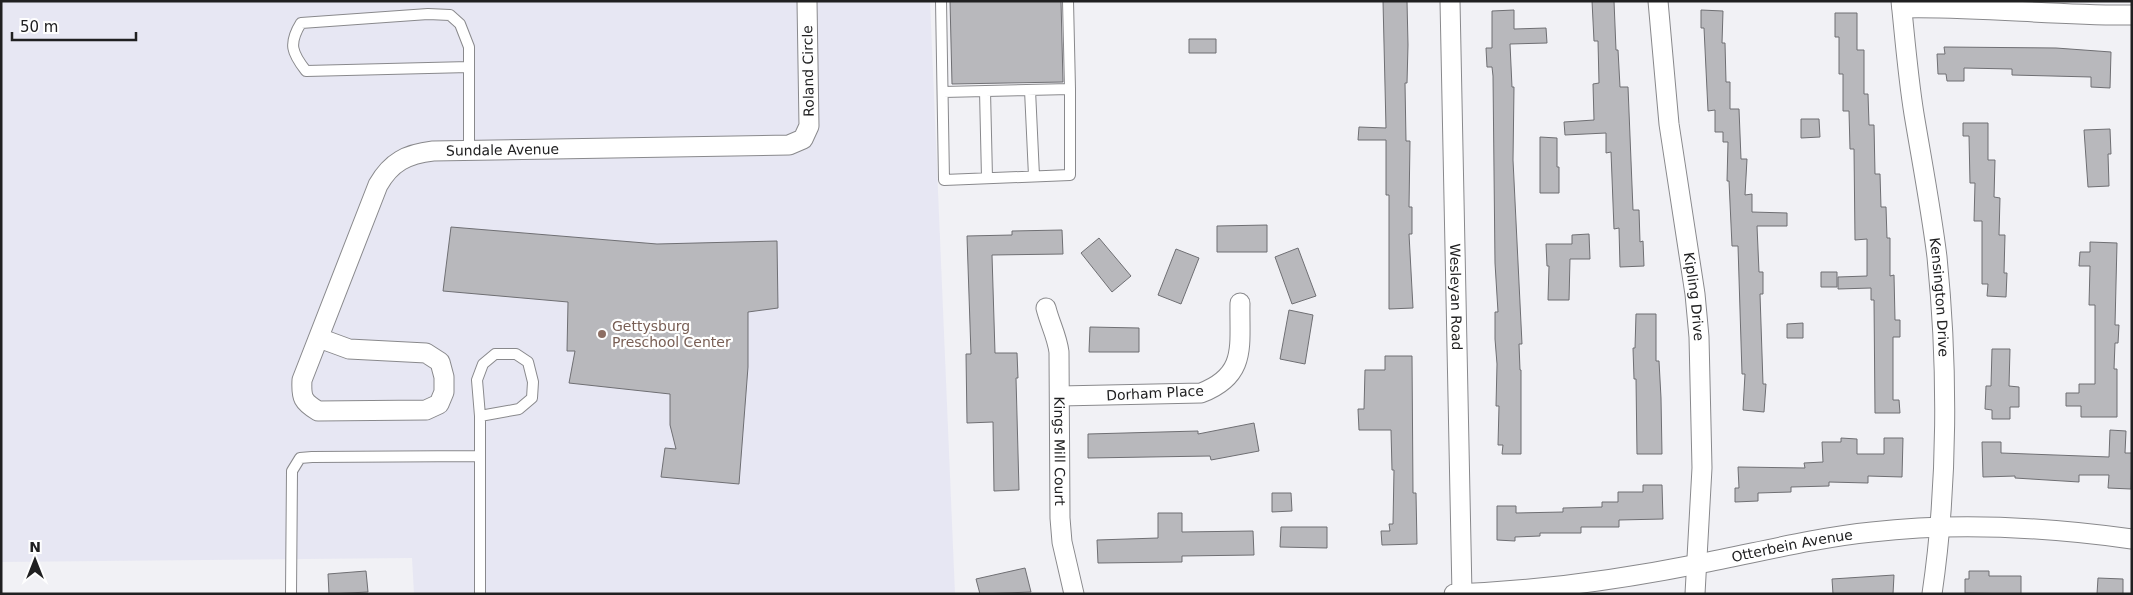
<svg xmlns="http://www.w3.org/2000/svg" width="2133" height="595" font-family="'DejaVu Sans',sans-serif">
<rect width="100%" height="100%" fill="#f1f1f5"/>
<path fill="#e7e7f3" d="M1 1H930L955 594H414L412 558 1 562Z"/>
<path fill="#b8b8bc" stroke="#6f6f73" d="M950 1H1061L1063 82 952 84Z
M1383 1H1407L1408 45 1407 83H1405L1406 141H1410L1409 207H1412V234H1409L1413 308 1389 309V195H1386V140H1358L1359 127 1386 128Z
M1592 1H1614L1616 50H1618L1620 87H1628L1633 210H1639L1640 242 1643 241 1644 266 1620 267 1619 228 1614 229 1611 152 1606 153V133L1565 135 1564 122 1594 120 1593 84 1599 83 1598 41H1594Z
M1514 10V29L1546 28 1547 43 1510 44 1512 87H1514L1513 160 1522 344H1519L1520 370H1521V454H1502L1503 445H1498L1499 406H1496L1497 364 1495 339V312H1498L1495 263 1493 76 1492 67H1487L1486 48H1492V11Z
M1701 10 1723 11 1722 43H1725L1726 82H1730V109H1739L1741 159H1747L1745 195 1752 194V212L1787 213V226H1757L1759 272H1763V294H1760L1763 384H1766L1764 412 1743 410 1745 374H1742L1738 246H1732L1729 181H1727L1728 142H1723V132H1715V110L1708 111 1704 28H1701Z
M1835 13H1857V50H1864V94H1868L1869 125H1874L1875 174H1880L1881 207H1886L1887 238H1890V276L1894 275 1895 320H1900V337H1893V400H1899L1900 413H1875L1874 300H1871V288L1838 289V277L1867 276V239L1855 240 1854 149H1850L1849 111H1843V74H1839V37H1835Z
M1189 39H1216V53H1189Z
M1944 47 2056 48 2111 52 2110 88 2091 87V77L2012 75V69L1964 68V81H1947L1946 74H1938L1937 54H1945Z
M1801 119H1819L1820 137 1801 138Z
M1963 123H1988V160H1995L1994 197 2000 198 1999 235H2005L2004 273H2007L2006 297 1987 296 1988 284H1982V221H1974L1975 183H1970L1969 136H1963Z
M2110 129 2111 154H2108L2109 186 2088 187 2084 130Z
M1540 137 1557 138V167H1559V193H1540Z
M1267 225V252H1217V226Z
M451 227 657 244 777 241 778 308 748 312V367L739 484 661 477 665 448 676 449 670 425V394L569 383 575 351H567L568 302 443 291Z
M1062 230 1063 254 992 255 995 353H1017L1018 378H1016L1019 490 994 491 993 422 967 423 966 354H971L967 236 1012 235V231Z
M1589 234 1590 259H1570L1569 300H1548L1549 266H1547L1546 244H1572V235Z
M1099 238 1131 276 1112 292 1081 253Z
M2090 242 2117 243 2115 325H2119L2118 343H2115L2114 369H2117V417H2081V406H2066V393H2079V384H2095V305H2089L2090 266H2079L2080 252H2090Z
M1298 248 1316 296 1292 304 1275 257Z
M1176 249 1199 258 1181 304 1158 295Z
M1821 272H1837V287H1821Z
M1289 310 1313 315 1305 364 1280 359Z
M1636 314H1656V361H1659L1661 398 1662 454H1637L1636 379H1634L1633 348H1635Z
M1803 323V338H1787V324Z
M1090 327 1139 328V352H1089Z
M1992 349H2010L2009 386 2019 387V407H2010V419H1992V410L1985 409 1986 386H1991Z
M1385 356H1412L1413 493H1416L1417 544 1382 545 1381 531H1390L1389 524H1393L1394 470H1392L1391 430H1359L1358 409H1364L1365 370H1385Z
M1254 423 1259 451 1211 460 1210 456 1088 458V434L1198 431V434Z
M2110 430 2126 431 2125 453H2132L2131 489 2108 488 2109 475H2079V482L2015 478V476L1983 477 1982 442H2001V453L2109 457Z
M1841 438 1857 439V454H1884V438H1903L1902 477 1868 476V483L1829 482V486L1791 487V492L1758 493V501L1735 502V488H1739L1738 467 1805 468 1804 463 1823 462 1822 442H1841Z
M1643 485H1662L1663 519 1619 520V527H1581V533H1540V536L1515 537V541L1497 540V506H1516V513L1563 512V508L1602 507V502H1618V492H1643Z
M1272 493H1291L1292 511 1272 512Z
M1158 513H1182V532L1253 531 1254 555 1182 556V562L1098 563 1097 540 1158 538Z
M1281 527H1327V548L1280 547Z
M1025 568 1031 592 980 594 976 579Z
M366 571 368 592 329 594 328 574Z
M1969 571H1989V576H2021V594L1965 593V579H1969Z
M1894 575 1893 594H1833L1832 579Z
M2098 578 2123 579V594H2097Z"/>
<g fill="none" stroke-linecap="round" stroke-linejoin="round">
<g stroke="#89898c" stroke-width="12">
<path id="lane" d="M941 1 944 180 1070 175V89
M1030 90 1034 176
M985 91 987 178
M943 92 1070 89 1068 1
M469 151V47L460 24 450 15 428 14 301 23C288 44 292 53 306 71L469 67
M480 416 519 409 532 398 533 382 528 362 516 354H495L483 364 477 380 480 416V594
M291 594 292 471 300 458 312 457 480 456"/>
</g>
<g stroke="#89898c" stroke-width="21">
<g id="street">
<path id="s1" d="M1450 1 1462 594"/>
<path id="s2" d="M1658 1 1669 124 1695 294 1699 337 1702 468 1695 594"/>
<path id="s3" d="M1901 1C1905 39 1908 77 1914 114 1922 162 1931 209 1937 257 1948 366 1948 485 1932 594"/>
<path d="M1902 8C1978 6 2055 16 2132 15"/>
<path id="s4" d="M1046 308C1050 324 1057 336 1059 352L1060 518 1062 542 1074 594"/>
<path id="s5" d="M319 338 349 349 426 353 440 362 444 377V392L439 404 426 410 318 411C303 402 301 398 302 380L378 185C391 162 407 154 433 151L789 145 803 139 809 126 807 1"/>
<path d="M1060 396 1201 393C1248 375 1239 345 1240 303"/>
<path id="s6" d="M1454 594C1536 591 1618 580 1698 564 1756 553 1813 538 1872 532 1959 522 2046 527 2132 539"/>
</g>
</g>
<use href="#lane" stroke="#fff" stroke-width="10"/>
<use href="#street" stroke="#fff" stroke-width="19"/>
</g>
<circle fill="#8d6e63" stroke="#fefefe" stroke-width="2" cx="602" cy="334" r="5"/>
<g text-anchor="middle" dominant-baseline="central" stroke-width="4.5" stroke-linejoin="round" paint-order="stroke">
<g font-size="14" fill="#202021" stroke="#fefefe">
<text transform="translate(808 71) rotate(-91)">Roland Circle</text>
<text stroke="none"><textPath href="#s5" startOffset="676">Sundale Avenue</textPath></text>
<text stroke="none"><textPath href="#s1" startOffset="296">Wesleyan Road</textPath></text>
<text stroke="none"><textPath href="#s2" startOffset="298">Kipling Drive</textPath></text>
<text stroke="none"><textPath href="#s3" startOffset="299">Kensington Drive</textPath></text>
<text transform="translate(1155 393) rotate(-3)">Dorham Place</text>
<text stroke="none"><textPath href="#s4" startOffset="145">Kings Mill Court</textPath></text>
<text stroke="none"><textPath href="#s6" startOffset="342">Otterbein Avenue</textPath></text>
</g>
<g font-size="14" fill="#785e54" stroke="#fefefe" text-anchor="start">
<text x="612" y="326">Gettysburg<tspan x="612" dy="16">Preschool Center</tspan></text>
</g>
</g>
<rect width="2133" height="595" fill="none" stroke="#202021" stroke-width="5"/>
<g transform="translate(35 560)" stroke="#fefefe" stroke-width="4" paint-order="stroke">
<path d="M0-4L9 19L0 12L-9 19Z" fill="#202021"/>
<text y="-8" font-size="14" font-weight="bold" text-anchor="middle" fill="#202021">N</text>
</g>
<path d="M12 32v8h124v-8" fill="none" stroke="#202021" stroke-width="2.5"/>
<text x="20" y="32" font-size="15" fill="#202021" stroke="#fefefe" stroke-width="4" paint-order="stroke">50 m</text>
</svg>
